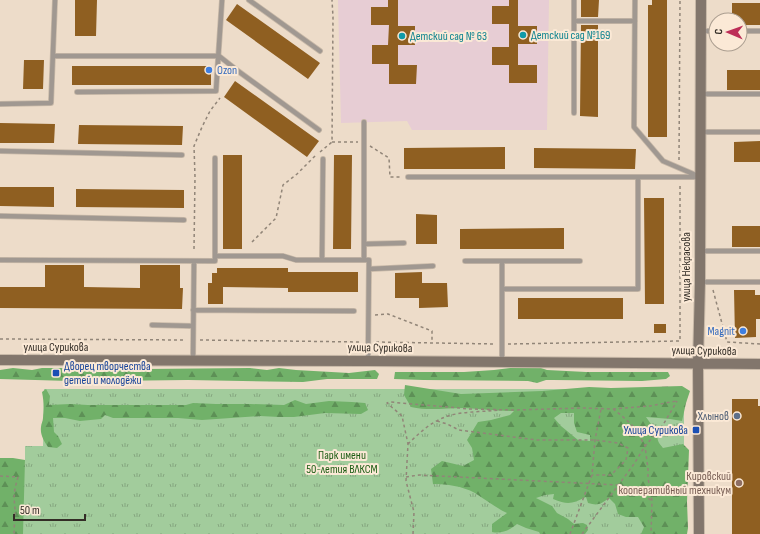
<svg xmlns="http://www.w3.org/2000/svg" width="760" height="534" font-family="'Sofia Sans Condensed',sans-serif">
<defs>
<pattern id="grass-tufts" width="24" height="20" patternUnits="userSpaceOnUse"><rect width="24" height="20" fill="#a2cc9c"/><path d="M3 7l-1-3M5 7V3M7 7l1-3M15 17l-1-3M17 17v-4M19 17l1-3" fill="none" stroke="#85a67f"/></pattern>
<pattern id="forest-firs" width="22" height="20" patternUnits="userSpaceOnUse"><rect width="22" height="20" fill="#71b169"/><path d="M5 1l3.5 6h-7zM16 11l3.5 6h-7z" fill="#5d9056"/></pattern>
</defs>
<rect width="100%" height="100%" fill="#eddcc9"/>
<path fill="#e7cdd4" d="M338 0H549L547 130H412L407 121 341 123Z"/>
<path fill="url(#grass-tufts)" d="M44 389H684V534H0L25 464V446H43Z"/>
<path fill="url(#forest-firs)" fill-rule="evenodd" d="M528 366 538 367 547 370 586 372H668L670 376 666 379 642 381 553 380H546L537 383 528 381 423 380 394 379 395 372H464L494 370Z
M13 368 32 370 42 368H72L87 371 119 368 146 369 250 368 267 370 279 368 296 370 349 373 375 370 379 374 377 379H327L303 382 188 380 106 381 91 377 80 379 70 381 0 379V370Z
M405 385 461 394 542 391 589 387 611 388 682 386 690 391 686 403 682 421 670 419 646 417 651 424 659 428C657 438 656 440 663 448L683 444 689 450 687 502 688 528 687 534H641L644 527 638 517H626L618 514 615 504 609 498C601 504 598 506 588 503L586 497C572 504 568 505 553 499L554 494 545 495 536 498 552 506 557 513 568 519 574 524 583 523 587 525 588 530 585 534H540L539 532 526 528 517 524C510 530 502 534 492 532V524L507 513C496 508 486 500 475 493 462 486 447 484 433 484L431 469 442 461 463 466 474 460 472 448 467 440 478 422 491 420 510 415 514 411C497 411 481 409 464 408 445 408 429 411 411 407L404 395ZM561 413H574V423L577 432 590 435V441L578 440 561 426 554 418Z
M46 389 50 396 49 405 70 404 88 405H186L193 403 216 404H250L284 405 295 400 306 404 329 401 352 402 365 403 368 410 361 414 325 413 294 417H279L260 416 202 420 178 418H113L105 415 101 419 80 421 65 418H53L54 432 58 436 62 444 57 448 48 447C44 441 40 435 41 427 41 424 43 421 43 418 44 408 44 402 42 392Z
M0 458H13L25 460 23 534H0Z"/>
<path fill="#8f5f21" d="M75 0H97L96 36H75Z
M388 0H398V26H415V45H398V65H417L416 84H389V64H372V45H388L389 25H371V7H388Z
M509 0H518V26H537V44H518V65H537V83H509V65H492V47H509V24H492V6H509Z
M581 0H599L598 17H581Z
M652 0H667V137H648V5H652Z
M732 3H760V25H740V20H732Z
M237 4 320 63 308 79 226 20Z
M581 25H598V117L580 116Z
M24 60H44L43 89H23Z
M72 66H211V85H72Z
M727 70H760V90H727Z
M235 81 319 141 307 157 224 97Z
M0 123 55 124 54 143H0Z
M79 125 183 126 182 145 78 144Z
M760 141V162H734V142Z
M505 147V169H404V148Z
M534 148 636 149 635 169 534 168Z
M223 155H242V249H223Z
M334 155H352L351 249H333Z
M0 187H54V207L0 206Z
M76 189 184 190V208L76 207Z
M644 198H664V304H645Z
M416 214 437 215V244H416Z
M732 226H760V247H732Z
M564 228V249H460V229Z
M45 265H84V287L140 288V265H180V288H183L182 309 0 308V287H45Z
M217 268H288V272H358V292H288V288L223 287V304H208V283H212V273H217Z
M422 272V283H447L448 307 419 308V298H395V273Z
M734 290H755V295H760V319H756V337L735 338Z
M518 298H623V319H518Z
M654 324H666V333H654Z
M732 399H758V406H760V534H732Z"/>
<g fill="none" stroke-linecap="round" stroke-linejoin="round">
<g stroke="#c8b9a8" stroke-width="6">
<path id="lane" d="M249 0 320 51
M635 0 634 127 663 161 698 176
M574 21H635
M701 31H716
M740 31H760
M53 56H219L238 71 319 130
M77 92 216 91 222 0
M701 94H760
M0 104 51 103 55 0
M574 113V0
M364 122V260
M700 132H760
M0 151 182 155
M408 177H700
M0 216 184 220
M364 244 404 243
M700 251H760
M215 256H283L296 260H369L368 361
M0 260 215 261V158
M322 260 323 159
M465 261H502V363
M502 261H580
M369 269 433 266
M700 282H760
M502 289H638V177
M193 310 354 311
M152 325 193 326
M193 361 194 261"/>
</g>
<g stroke="#c8b9a8" stroke-width="12">
<path id="secondary" d="M0 360 368 361 760 364
M699 534 698 364 700 282 701 0"/>
</g>
<path stroke="#918578" stroke-width="1.5" stroke-dasharray="3 3" stroke-linecap="butt" d="M332 142H358
M370 146 389 158 390 177H401
M320 152 332 142 333 17 332 0
M679 160 680 0
M252 242 276 218 283 185 297 174 317 154
M194 249 195 177 194 146 202 127 210 111 220 98
M713 290 727 342 760 344
M375 315 388 314 432 331V343
M0 339 186 340
M200 340 362 342
M376 342 496 344
M508 344 680 341V183
M613 409 650 406 676 401
M437 421 447 424 459 430 537 440H595L618 443 628 448 626 460 611 475H592
M408 444C419 433 432 421 448 416 464 411 483 412 500 410
M0 476 18 477 15 488 14 497 15 509 14 534
M406 477 419 475 618 485 637 490 652 501
M413 534 414 512 406 481 408 444 402 416 387 403 390 402 470 409 514 410 583 408 613 409 621 415 635 428 645 446 648 469V478L652 501 651 534
M570 534 592 475 595 440 601 409
M582 534 634 464 645 446 663 425 677 401"/>
<use href="#lane" stroke="#a09891" stroke-width="4.5"/>
<use href="#secondary" stroke="#82766c" stroke-width="10"/>
</g>
<g fill="#0f9aa8" stroke="#fbe9d6" stroke-width="1.5">
<circle cx="523" cy="35" r="4"/>
<circle cx="402" cy="36" r="4"/>
</g>
<g fill="#3f7fe0" stroke="#fbe9d6" stroke-width="1.5">
<circle cx="209" cy="70" r="4"/>
<circle cx="743" cy="331" r="4"/>
</g>
<g fill="#1a4fb4" stroke="#fbe9d6" stroke-width="1.5">
<rect x="52" y="369" width="8" height="8" rx="2"/>
<rect x="692" y="426" width="8" height="8" rx="2"/>
</g>
<circle fill="#5c6f8a" stroke="#fbe9d6" stroke-width="1.5" cx="737" cy="416" r="4"/>
<circle fill="#8d6e63" stroke="#fbe9d6" stroke-width="1.5" cx="739" cy="483" r="4"/>
<g text-anchor="middle" dominant-baseline="central" stroke-width="4" stroke-linejoin="round" paint-order="stroke">
<g font-size="12" fill="#0d838f" stroke="#fbe9d6" text-anchor="start">
<text x="531" y="35">Детский сад №169</text>
<text x="410" y="36">Детский сад № 63</text>
</g>
<g font-size="12" fill="#366cbe" stroke="#fbe9d6" text-anchor="start">
<text x="217" y="70">Ozon</text>
<text x="735" y="331" text-anchor="end">Magnit</text>
</g>
<g font-size="12" fill="#332d26" stroke="#fbe9d6">
<text transform="translate(686 267) rotate(-90)">улица Некрасова</text>
<text x="56" y="347">улица Сурикова</text>
<text transform="translate(380 348) rotate(1)">улица Сурикова</text>
<text transform="translate(704 351) rotate(1)">улица Сурикова</text>
</g>
<g font-size="12" fill="#164399" stroke="#fbe9d6" text-anchor="start">
<text x="64" y="366">Дворец творчества<tspan x="64" dy="14">детей и молодёжи</tspan></text>
<text x="688" y="430" text-anchor="end">Улица Сурикова</text>
</g>
<g font-size="12" fill="#4e5e75" stroke="#fbe9d6" text-anchor="end">
<text x="729" y="416">Хлынов</text>
</g>
<g font-size="12" fill="#1d5d15" stroke="#fbe9d6">
<text x="342" y="455">Парк имени<tspan x="342" dy="14">50-летия ВЛКСМ</tspan></text>
</g>
<g font-size="12" fill="#785e54" stroke="#fbe9d6" text-anchor="end">
<text x="731" y="476">Кировский<tspan x="731" dy="14">кооперативный техникум</tspan></text>
</g>
</g>
<g transform="translate(728 32) rotate(272)"><circle r="19" fill="#fbe9d6" stroke="#ab9e90"/>
<path d="M0-3L7 15L0 10L-7 15Z" fill="#bd2e57"/>
<text y="-6" font-size="11" font-weight="bold" text-anchor="middle" fill="#332d26">С</text>
</g>
<path d="M14 514v6h71v-6" fill="none" stroke="#332d26" stroke-width="2"/>
<text x="20" y="514" font-size="12" fill="#332d26" stroke="#fbe9d6" stroke-width="3" paint-order="stroke">50 m</text>
</svg>
